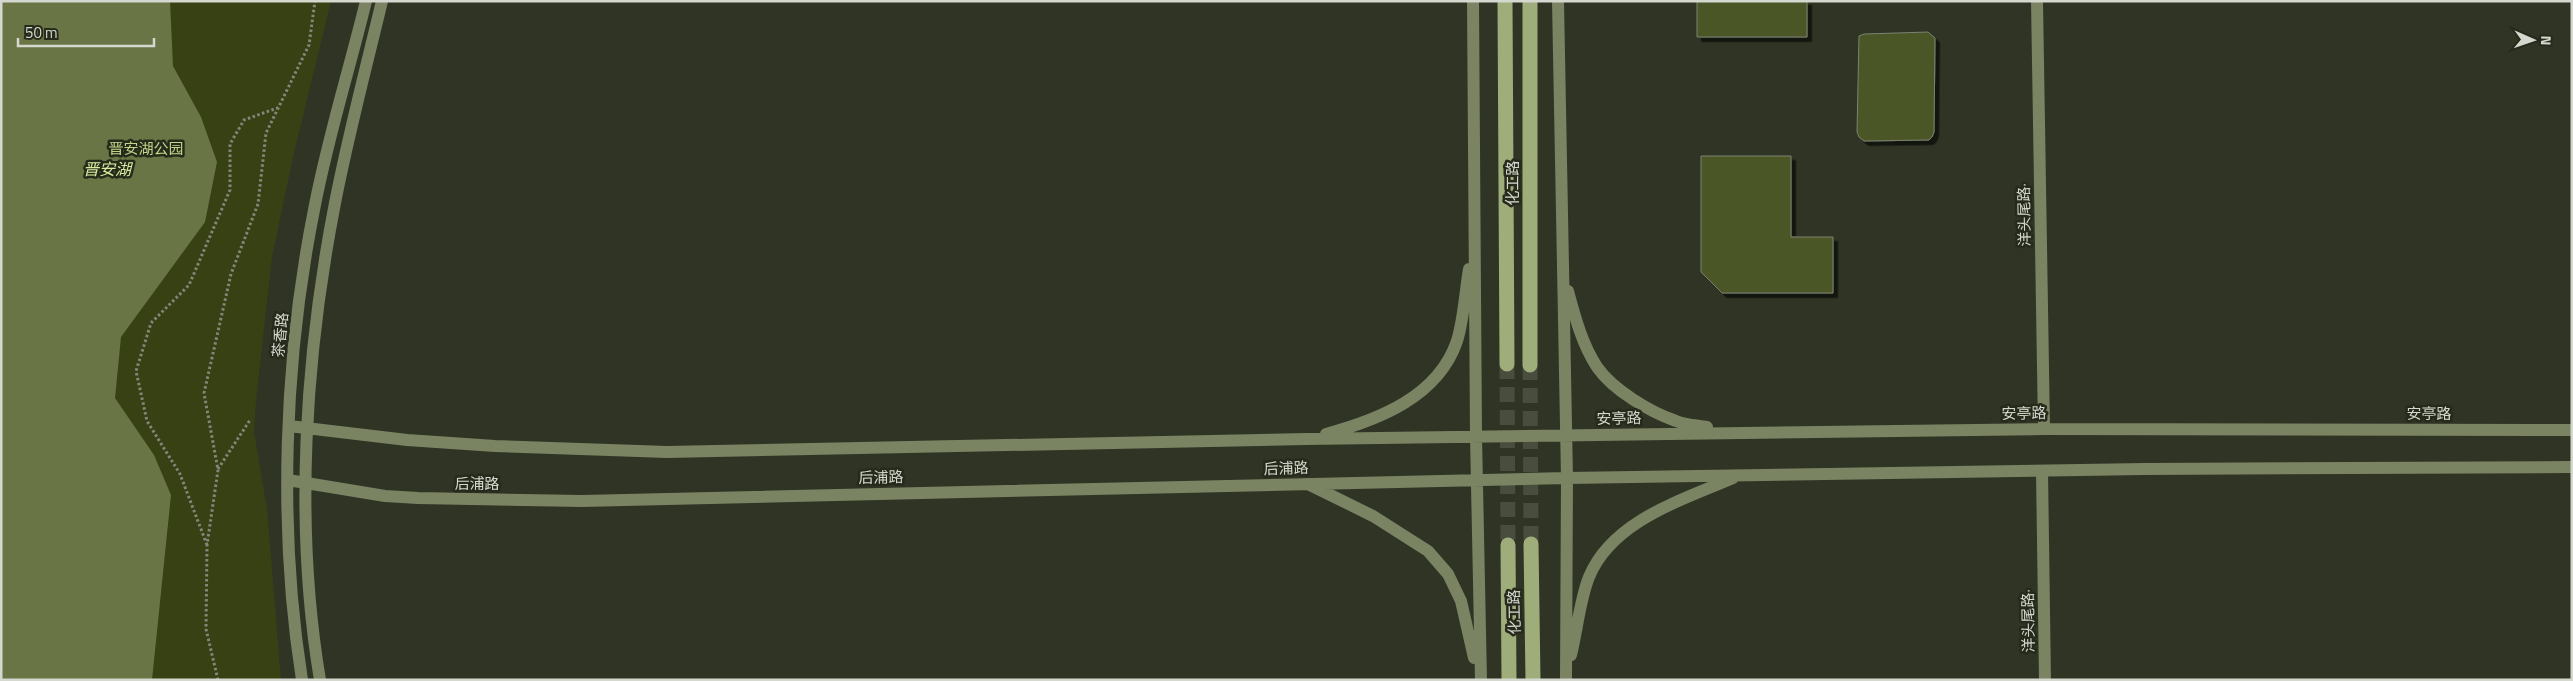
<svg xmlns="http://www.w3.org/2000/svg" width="2573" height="681" font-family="'Titillium Web','Noto Sans SC',sans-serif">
<defs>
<filter id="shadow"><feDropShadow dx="4.5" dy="4.5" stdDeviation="0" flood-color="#0009"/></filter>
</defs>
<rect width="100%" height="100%" fill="#2f3425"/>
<path fill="#374114" d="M1 1H331L293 157 272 257 256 401 254 432 267 509 281 680H1Z"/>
<path fill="#697544" d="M1 1H170L173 66 201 117 217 162 205 222 121 337 115 398 154 455 171 495 152 680H1Z"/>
<path fill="#4c5727" stroke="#7c8170" filter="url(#shadow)" d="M1697 1H1807V37H1697Z
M1928 32 1935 38 1934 132 1932 137 1929 140 1864 141 1859 137 1857 132 1859 36 1864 34Z
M1701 156H1791V237H1833V293H1722L1701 272Z"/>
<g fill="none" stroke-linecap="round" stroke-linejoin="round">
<path stroke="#484d3e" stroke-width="15" stroke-dasharray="15 8" stroke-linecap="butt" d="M1507 364 1508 545
M1530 365 1531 544"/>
<path stroke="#83877b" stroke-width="3" stroke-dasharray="2.5 2.5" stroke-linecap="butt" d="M218 469 250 420
M207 545 180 474 147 421 136 371 151 323 189 285 230 190V144L244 120 280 107
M218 680 206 629 207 545 218 470 204 393 231 274 258 204 266 133 309 45 315 1"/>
<path stroke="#7a8362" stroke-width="12" d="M1473 1 1476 436 1481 680
M1558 1 1567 478 1566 680
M2037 1 2044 429
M1568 291C1575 317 1582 344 1597 367 1613 390 1650 412 1676 421 1686 425 1697 425 1707 427
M289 426 407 440 495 446 667 452 1306 439 2044 429 2572 430
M1326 434C1378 420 1438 397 1457 341 1464 318 1465 292 1469 269
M2042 471 2045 680
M288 480 385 496 418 498 582 501 1567 478 2144 469 2572 467
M1308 484 1373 516 1428 551 1448 574 1461 601 1474 658
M1571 655C1577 631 1580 599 1589 577 1612 521 1682 500 1733 478
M302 680C278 528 284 360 314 210 327 140 349 71 366 1
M320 680C294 525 305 357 335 203 348 136 366 68 382 1"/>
<path stroke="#9fad7a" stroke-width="15" d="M1505 1 1507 364
M1530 365V1
M1531 544 1533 680
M1508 545 1509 680"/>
</g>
<g text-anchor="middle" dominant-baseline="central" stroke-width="5" stroke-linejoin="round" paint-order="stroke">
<g font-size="15" fill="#c1d589" stroke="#262a1b">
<text x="146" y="148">晋安湖公园</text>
</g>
<g font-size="15" fill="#d5d8cf" stroke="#262a1b">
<text transform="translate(1512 183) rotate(-90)">化工路</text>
<text transform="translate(2024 215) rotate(-91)">洋头尾路·</text>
<text transform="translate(280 335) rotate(-84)">茶香路</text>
<text transform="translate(2024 413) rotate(-1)">安亭路</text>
<text x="2429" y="413">安亭路</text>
<text transform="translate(1619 418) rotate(-1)">安亭路</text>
<text transform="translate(1286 468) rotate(-2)">后浦路</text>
<text transform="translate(881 477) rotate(-1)">后浦路</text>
<text x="477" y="483">后浦路</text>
<text transform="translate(1514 612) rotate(-91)">化工路</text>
<text transform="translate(2028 621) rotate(-91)">洋头尾路·</text>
</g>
<g font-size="16" font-style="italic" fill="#d7ec9e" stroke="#262a1b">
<text x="107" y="169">晋安湖</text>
</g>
</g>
<rect width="2573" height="681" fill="none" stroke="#d5d8cf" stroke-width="5"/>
<g transform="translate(2533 40) rotate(92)" stroke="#262a1b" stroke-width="4" paint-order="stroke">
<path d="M0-4L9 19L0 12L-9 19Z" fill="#d5d8cf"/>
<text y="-8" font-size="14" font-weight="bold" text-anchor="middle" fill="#d5d8cf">N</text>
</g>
<path d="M18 38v8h136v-8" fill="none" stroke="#d5d8cf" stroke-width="2.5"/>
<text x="25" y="38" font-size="15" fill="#d5d8cf" stroke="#262a1b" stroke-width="4" paint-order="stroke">50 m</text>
</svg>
